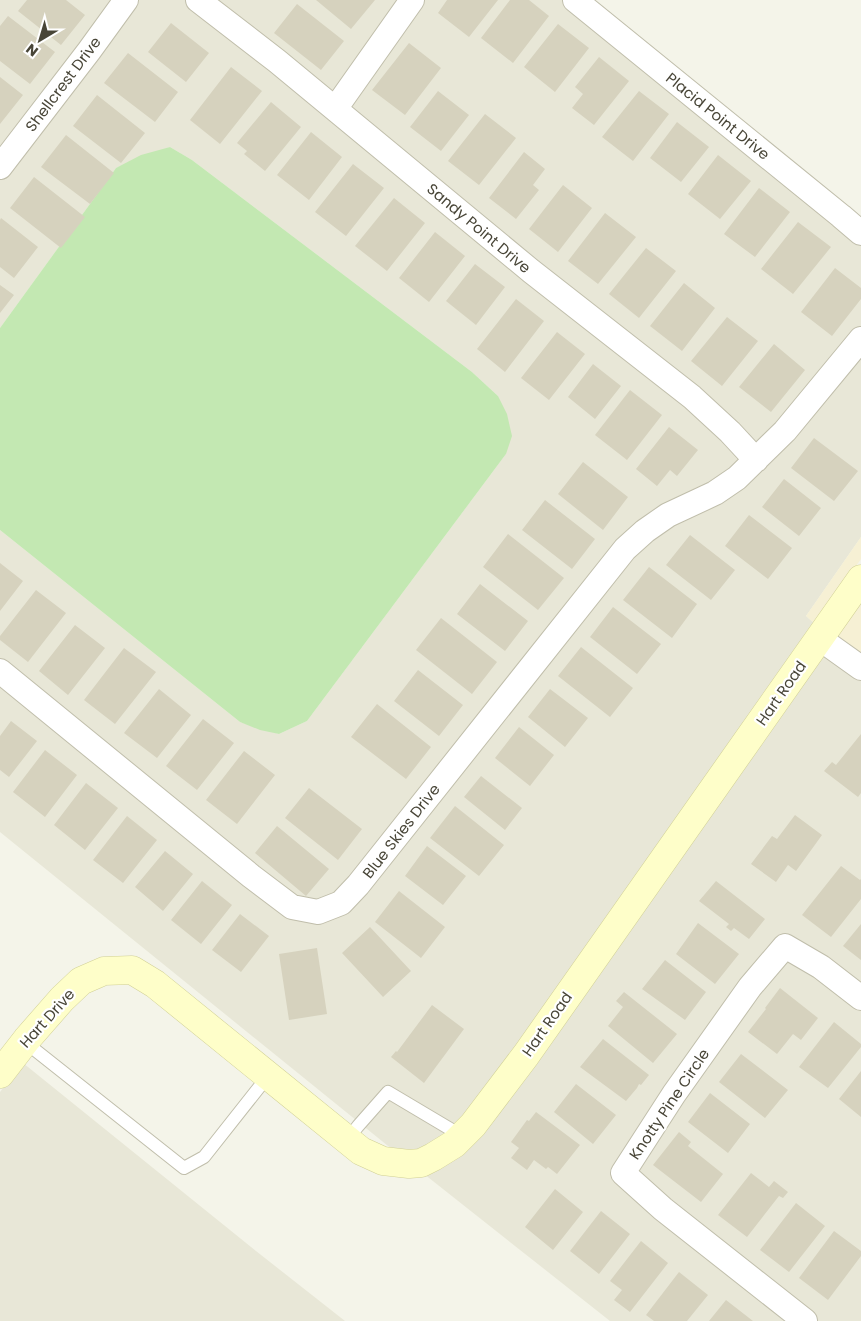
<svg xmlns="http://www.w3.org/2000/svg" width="861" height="1321" font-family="Poppins,sans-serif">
<rect width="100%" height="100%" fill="#f4f4e9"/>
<path fill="#e8e7d7" d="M0 0H582L861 229V537L806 616 815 624 516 1048 464 1118 448 1134 429 1146 410 1152 393 1150 0 832V530L240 722 279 734 307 721 506 454 498 396 472 372 192 160 170 147 116 168 0 328Z
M833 638 861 660V1321H610L424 1174Z
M23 1063 256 1251 345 1321H0V1092Z"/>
<path fill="#f6f0d4" d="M861 537V559L815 624 806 616Z
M861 599V660L833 638Z"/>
<path fill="#c3e8b2" d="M170 147 192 160 472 372 498 396 507 414 512 436 506 454 307 721 279 734 260 730 240 722 0 530V328L116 168 141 155Z"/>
<path fill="#d6d2be" d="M27 0H66L85 15 61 45 18 11Z
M316 0H375L351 29Z
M447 0H498L469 37 438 13Z
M510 0H529L549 16 513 63 481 38Z
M297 4 344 41 321 70 274 33Z
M8 16 55 52 30 84 0 61V26Z
M171 23 209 53 186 82 148 52Z
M558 24 589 48 555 92 524 67Z
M409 43 441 68 405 115 372 90Z
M128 53 178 92 155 122 104 83Z
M599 57 629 81 594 125 572 108 583 94 575 87Z
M231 67 262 91 220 144 190 120Z
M0 77 23 95 0 124Z
M438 91 469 115 441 151 410 127Z
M639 91 669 114 633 161 602 137Z
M97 95 145 133 121 163 73 126Z
M271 102 301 127 265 171 244 154 247 151 237 143Z
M485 114 516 138 479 185 448 161Z
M677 122 709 147 681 182 650 158Z
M311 132 342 157 309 200 277 175Z
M66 135 114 173 90 204 41 167Z
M524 152 545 169 533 185 539 190 516 219 489 198Z
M718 155 751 181 720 219 688 194Z
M353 164 384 188 346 236 315 212Z
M34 177 85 217 61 248 10 208Z
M563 185 592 208 558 252 529 229Z
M759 188 790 212 755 257 724 234Z
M394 198 425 223 387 271 355 246Z
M605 213 636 237 598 284 568 261Z
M1 218 38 247 14 278 0 267V220Z
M798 222 831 247 793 294 761 269Z
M435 232 465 256 429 302 399 278Z
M646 248 676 271 639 318 609 294Z
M475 264 505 287 476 325 446 301Z
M835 268 861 288V299L832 336 801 312Z
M684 283 715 308 682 351 650 326Z
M0 285 14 295 0 313Z
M516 299 544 321 505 372 477 349Z
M727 317 758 341 722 386 691 361Z
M557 332 585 354 549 400 521 378Z
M774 344 805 370 771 412 739 387Z
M593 364 621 386 595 419 568 397Z
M630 390 662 415 627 460 595 435Z
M669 427 698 450 677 476 670 470 657 486 636 469Z
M814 438 858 471 834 501 791 468Z
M583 462 628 497 603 530 558 494Z
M784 479 821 508 799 536 762 507Z
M545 500 595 539 572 569 522 530Z
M749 515 792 548 768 579 725 546Z
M508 534 564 578 538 610 483 567Z
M690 535 735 570 711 600 666 565Z
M0 563 23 581 0 611Z
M649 567 697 604 672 638 623 600Z
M480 584 528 621 505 651 457 614Z
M36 590 66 613 28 662 0 640V636Z
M613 607 661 644 637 674 590 637Z
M441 618 497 662 472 694 416 650Z
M75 625 105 648 68 695 39 671Z
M581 647 633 688 610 717 558 676Z
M124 648 156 672 115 724 84 700Z
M418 670 463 705 439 736 394 701Z
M159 689 191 715 157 758 124 733Z
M550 689 588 718 565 747 528 717Z
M377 704 431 747 406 779 351 737Z
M203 719 234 743 197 790 166 766Z
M11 721 37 741 9 777 0 770V736Z
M519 727 554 755 530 786 495 758Z
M861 734V793L858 797 824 771 832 762 836 765Z
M45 750 77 775 45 817 13 792Z
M244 751 275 775 237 824 206 800Z
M481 776 522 808 505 830 464 797Z
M86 783 118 808 85 850 54 825Z
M309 788 362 829 338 860 285 818Z
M455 806 504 845 479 876 430 838Z
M795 815 822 835 796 871 788 865 776 882 751 864 772 836 777 839Z
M127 816 157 840 123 883 93 860Z
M277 826 329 869 306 896 255 853Z
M427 846 466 876 443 905 405 876Z
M165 851 193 874 163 911 135 887Z
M841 866 860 880 861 879V899L831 937 802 915Z
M202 881 232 905 201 944 171 920Z
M716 881 765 919 749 939 734 928 731 931 726 927 729 924 699 901Z
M399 891 445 927 421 958 375 922Z
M240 914 269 936 241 972 212 950Z
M698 923 739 954 715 984 676 954Z
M861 924V960L843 946Z
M370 927 411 971 383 997 342 953Z
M317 948 327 1014 289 1020 279 954Z
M665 960 706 992 685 1020 642 989Z
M780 988 818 1018 801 1040 793 1034 777 1054 748 1032 766 1009 765 1008Z
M624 992 677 1034 653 1063 608 1026 623 1007 616 1001Z
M432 1005 464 1029 424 1083 391 1057 396 1051 397 1052Z
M834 1022 861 1044V1047L828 1088 799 1067Z
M603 1039 649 1075 641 1085 639 1084 637 1088 626 1101 580 1067Z
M741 1054 788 1090 765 1118 719 1082Z
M861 1071V1117L839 1099Z
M576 1084 616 1115 593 1144 554 1112Z
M710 1093 750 1124 728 1153 688 1122Z
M536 1112 580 1145 557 1174 548 1167 546 1169 534 1160 527 1170 511 1158 519 1148 511 1142 527 1120 529 1121Z
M679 1132 691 1142 688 1146 723 1174 701 1202 653 1165Z
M751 1173 769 1187 774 1181 788 1192 783 1198 779 1196 747 1237 718 1215Z
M555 1189 583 1212 553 1250 525 1227Z
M796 1203 825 1226 789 1272 760 1250Z
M601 1211 630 1234 599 1274 570 1251Z
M834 1231 861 1251V1256L828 1300 799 1278Z
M641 1241 668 1263 630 1312 614 1300 622 1290 610 1281Z
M679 1272 708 1295 687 1321H654L646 1315Z
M726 1300 753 1321H709Z"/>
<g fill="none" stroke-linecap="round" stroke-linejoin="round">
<g stroke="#c0beab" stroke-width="14">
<path id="lane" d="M25 1042 184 1168 204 1157 268 1076
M347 1140 358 1126 388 1092 462 1136"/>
</g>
<g stroke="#c0beab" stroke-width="26">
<path id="street" d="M198 0 277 61 531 271 692 397 730 432 756 460
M575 0 841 216 861 233
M335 109 412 0
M0 167 89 51 126 0
M819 638 861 668
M0 671 251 876 292 907 318 912 341 903 358 885 625 549 645 531 668 515 715 493 737 478 785 431 861 339
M805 1321 663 1209 623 1173 674 1094 750 987 785 946 821 967 861 998"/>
</g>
<g stroke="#d1d096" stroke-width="29">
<path id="secondary" d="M0 1074 27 1039 62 999 81 981 104 971 132 970 155 984 361 1151 383 1161 409 1164 421 1163 433 1157 454 1144 473 1125 526 1055 861 579"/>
</g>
<use href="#lane" stroke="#fff" stroke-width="12"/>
<use href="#street" stroke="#fff" stroke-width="24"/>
<use href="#secondary" stroke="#fefec9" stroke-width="28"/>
</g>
<g text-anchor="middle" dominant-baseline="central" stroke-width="4.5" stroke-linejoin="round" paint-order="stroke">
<g font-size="15" fill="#484537" stroke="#fff">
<text transform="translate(63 84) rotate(-53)">Shellcrest Drive</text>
<text transform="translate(718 116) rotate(39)">Placid Point Drive</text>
<text transform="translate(479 228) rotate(40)">Sandy Point Drive</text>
<text transform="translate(781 693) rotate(-55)">Hart Road</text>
<text transform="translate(401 831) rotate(-52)">Blue Skies Drive</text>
<text transform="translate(47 1018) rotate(-48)">Hart Drive</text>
<text transform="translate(547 1024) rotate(-55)">Hart Road</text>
<text transform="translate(669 1104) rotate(-56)">Knotty Pine Circle</text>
</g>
</g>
<g transform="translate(40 40) rotate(218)" stroke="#ffffff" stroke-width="4" paint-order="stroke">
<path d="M0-4L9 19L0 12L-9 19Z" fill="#484537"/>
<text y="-8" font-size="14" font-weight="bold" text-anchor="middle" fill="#484537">N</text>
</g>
</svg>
